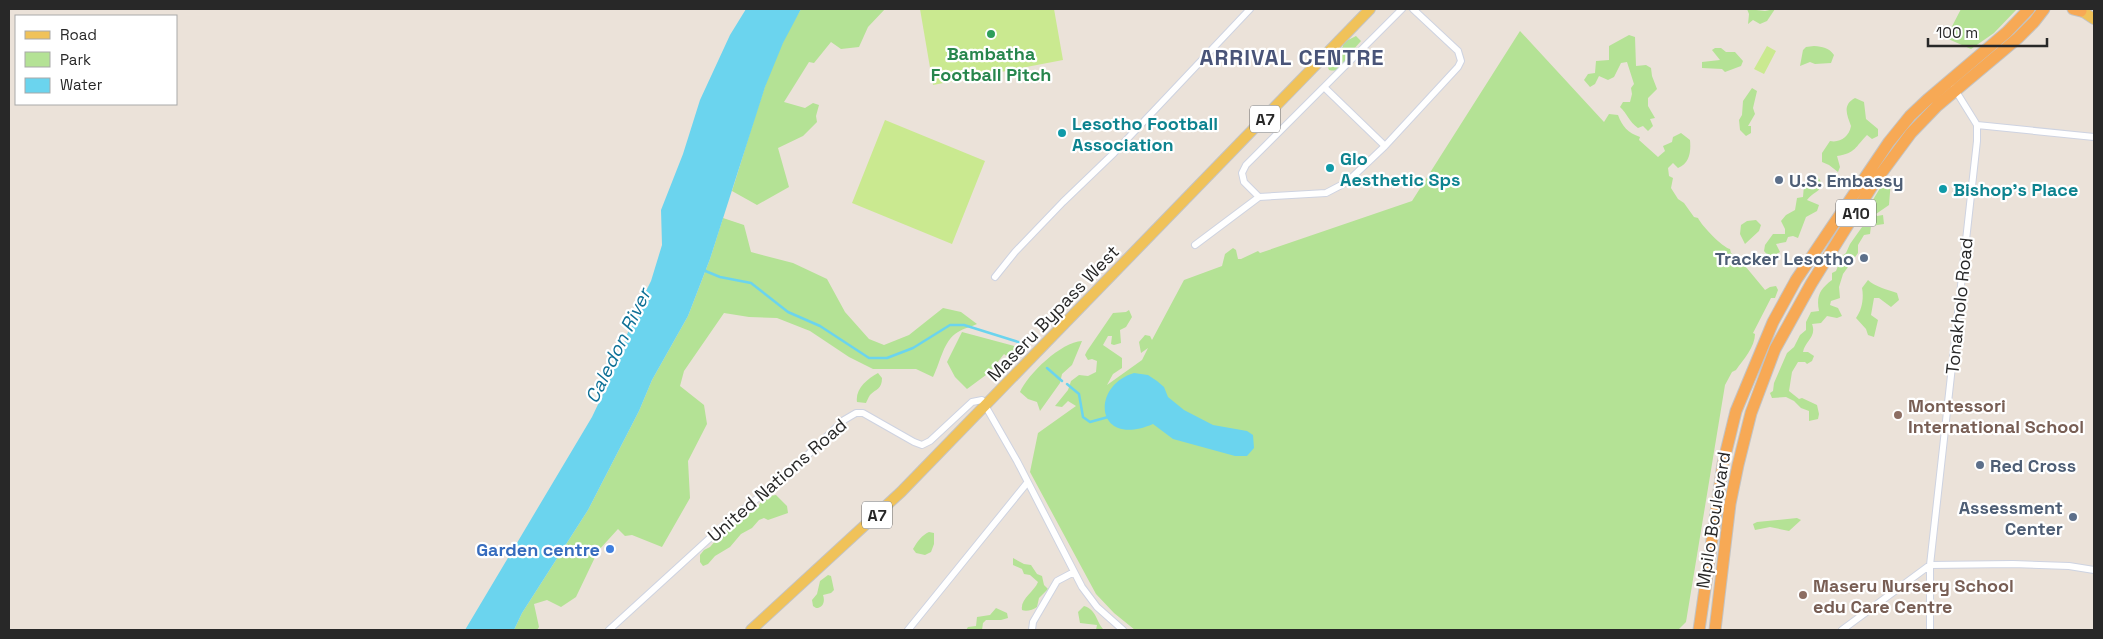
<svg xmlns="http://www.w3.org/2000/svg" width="2103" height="639" font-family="'Space Grotesk',sans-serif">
<rect width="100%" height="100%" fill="#ebe2d9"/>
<path fill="#b4e295" d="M801 9H885L868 27 859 47 841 49 831 42 814 63 809 62 784 102 805 108 813 103 819 105 816 116 817 122 803 136 778 148 789 187 757 205 732 191C752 130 767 63 801 9Z
M1747 9 1765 11 1775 9 1767 21 1760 24 1753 20 1748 24 1749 14Z
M1961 9H2017L1994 33 1971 49 1946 38Z
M1520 31 1604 122 1609 114 1618 115C1622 126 1628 133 1640 137L1639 140 1658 157 1665 151 1663 146 1672 142 1673 137 1681 133 1690 140C1691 151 1690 163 1678 168L1673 163 1668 168 1669 176 1673 178 1671 188 1678 199 1684 203 1694 217 1698 218C1702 226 1722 247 1730 249L1731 253 1741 261 1765 290 1770 287 1776 286 1778 290 1775 298H1771L1753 333 1755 334C1755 347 1743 360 1736 370L1732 372 1725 385 1686 622 1678 630H1135L1114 613 1096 594 1030 472 1038 433 1076 406 1068 401 1062 407 1055 406 1068 390 1071 381 1079 375 1088 376 1096 372 1097 361 1092 359 1088 360 1085 355 1087 351 1113 313 1126 312 1129 310 1132 317 1126 327 1120 330 1121 343 1114 345 1111 344 1112 336H1108L1103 345 1122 358V368L1113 374 1107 385 1142 360 1148 348 1141 353 1139 342 1145 335 1150 336 1152 340 1184 280 1222 266 1225 254 1233 248 1236 250 1238 259H1241L1258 251 1260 253 1412 201Z
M1629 35 1635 37 1636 66 1646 65 1651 68 1652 76 1657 89 1648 98V106L1655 118 1650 119 1653 126 1648 131 1643 126 1638 128C1629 122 1627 113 1620 107L1623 102H1630L1632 94 1631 88 1634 84 1627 62 1621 63 1614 77 1608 80 1599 76 1595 84 1590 87 1584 80 1588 74 1595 73 1596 61 1609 60V46Z
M1356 36 1361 41 1353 50 1347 53C1345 63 1342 73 1329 70L1327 65 1329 54 1342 49 1344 42Z
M1814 46C1823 47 1828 47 1834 55L1831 63 1815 64 1810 62 1800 66 1803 50 1806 47Z
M1715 48H1721L1726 52H1735L1743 61 1741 66 1725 72 1722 69 1702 68V62L1720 60 1712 50Z
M1752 88 1757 91 1753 108 1755 114 1748 126H1751V133L1746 136 1740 130 1739 120 1742 115 1743 101Z
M1855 98 1864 102 1866 119 1878 129V136L1872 139 1867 135C1855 147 1856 153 1837 156L1840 167 1838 172 1829 165 1822 162V153L1830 141C1840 143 1849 137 1851 126 1847 115 1842 105 1855 98Z
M1818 177 1823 185C1819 192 1812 193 1807 200L1819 205 1817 211 1806 217 1798 238 1793 236 1788 237 1786 242 1776 244 1780 252 1770 258 1764 251 1765 245 1773 234H1785V229L1781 221 1786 215 1795 210 1797 198 1803 197 1804 185H1812L1813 178Z
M1885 180H1891L1889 205 1876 214 1877 216 1883 215 1884 224 1871 226 1870 234 1864 235 1858 245V253L1843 274 1839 287 1840 298 1831 301 1830 305 1838 308 1842 316 1837 318 1827 316 1821 323 1812 324C1817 337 1805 341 1803 352H1808L1814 356 1812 361 1807 364 1805 362H1798L1792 372 1789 391 1799 399 1802 398 1817 405 1819 414 1818 419 1809 421V411L1801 408 1794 401 1786 397 1772 398 1770 393 1773 391 1774 383 1787 353 1794 347 1800 335 1806 330V322L1811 312 1819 311C1816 296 1820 289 1832 280V273L1836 271 1842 256 1846 253 1850 244 1867 220 1871 203Z
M723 218 744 225 751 252 793 263 827 279 845 312 869 339 884 345 909 335 943 308 961 312 977 324C971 327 964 328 958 332 943 341 941 361 933 377L916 369H873L849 357 810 331 777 318 749 317 724 313 684 371 680 386 704 405 707 424 688 461 690 498 662 547 632 535 625 536 618 529 598 551 576 597 561 607 547 600 534 604 539 627 537 630H514L522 613 588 510 639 411 652 380 688 316 710 259Z
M1756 220 1761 225 1759 231 1745 244 1740 234 1741 225 1747 221Z
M1868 280C1874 286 1888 290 1897 293L1899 300 1891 307 1879 298H1874L1871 315 1878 320 1874 337 1868 335 1866 329 1856 318C1862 310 1864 298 1862 288Z
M962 332 1022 348 1012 360 1004 354 990 372 967 389 955 377 947 362Z
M1082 341 1072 365 1062 374 1060 383 1040 411 1037 402 1028 399 1020 392C1028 374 1061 342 1082 341Z
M878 373 882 378C882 389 876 389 870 395 868 398 867 401 866 403L857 402C855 389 867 379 878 373Z
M776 495 787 506 788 513 768 520 764 518 759 520 752 528 741 534 730 547 715 556 708 564 703 566 700 562V555L704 550 710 547 723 532 730 529 740 519 758 507 764 497Z
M1797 518 1801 520 1789 531 1770 527 1755 530 1753 524 1757 522Z
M929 532 934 533V544L931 552 925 555 916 553 913 549C917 542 922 535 929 532Z
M1013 558 1024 564 1031 565 1037 574 1042 576 1044 585 1048 589 1039 598 1037 607C1033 610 1026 612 1022 610 1020 599 1034 592 1038 582L1030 575 1024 574 1022 569 1013 565Z
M828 575 831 576 834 590 831 593 823 595C825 600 824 608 816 608L813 606 812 600 817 594 820 581Z
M1084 606C1097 610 1096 622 1104 630H1096L1097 625 1080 623 1078 612Z
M996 608 1007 613 1008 618 1001 620H986L983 623 982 630H966L968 627 976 626 977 617 990 615Z"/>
<path fill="#cae990" d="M920 9H1054L1063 60 933 85Z
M1767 46 1776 51 1764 74 1754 69Z
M885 120 985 161 952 244 852 203Z"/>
<path fill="#6bd4ee" d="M746 9H801L783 43 765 87 710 259 688 316 652 380 639 411 588 510 522 613 514 630H465L592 417 611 377 636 311 651 281 662 245 661 210 683 154 700 100 730 35Z
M1134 373 1148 375 1157 381 1164 387 1168 397 1184 410 1213 425 1247 431 1253 435 1254 448 1247 456H1235L1173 439 1153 424C1095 449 1090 386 1134 373Z"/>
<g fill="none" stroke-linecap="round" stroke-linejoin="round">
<path stroke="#6bd4ee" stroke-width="2.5" d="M703 270 720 277 751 283 788 312 820 326 869 358H887L913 348 950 325H964L1028 345
M1047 368 1062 381
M1067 384 1079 394 1083 417 1090 422 1108 417"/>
<g stroke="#ced3e1" stroke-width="8">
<path id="minor" d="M1325 88 1385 146
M1977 125 2094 137
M1259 197 1244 182 1242 173 1246 165 1402 9
M1195 245 1259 197 1326 193 1347 182 1385 146 1458 67 1461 61 1458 51 1413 9
M995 277 1015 252 1063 202 1114 153 1250 9
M609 630 722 527 791 471 844 420 856 413H863L914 442 922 445 930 441 972 402 982 400 1017 461 1082 587 1097 607 1123 630
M908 630 1027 483
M1032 630 1033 622 1057 581 1074 572
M1842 630 1930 565 2013 564 2069 566 2094 570
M1930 630V565L1977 141V125L1954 88"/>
</g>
<g stroke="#c3c3c3" stroke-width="12">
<path id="primary" d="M2079 9 2094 19
M751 630 901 492 1370 9"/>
</g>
<g stroke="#c3c3c3" stroke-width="13">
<path id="trunk" d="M2073 9 2081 11
M1699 630 1723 464 1736 411 1773 322 1796 280 1889 142 1910 116 1927 100 2007 32 2029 9
M1715 630 1730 504 1738 465 1751 413 1775 349 1811 284 1874 183 1911 133 1937 106 2018 38 2034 22 2044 9"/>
</g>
<use href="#minor" stroke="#fff" stroke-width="6"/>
<use href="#primary" stroke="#f0c259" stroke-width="10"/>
<use href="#trunk" stroke="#f7a955" stroke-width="11"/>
</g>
<circle fill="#2e9e5b" stroke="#fff" stroke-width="2" cx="991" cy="34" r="5"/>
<g fill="#0f9aa8" stroke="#fff" stroke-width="2">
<circle cx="1062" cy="133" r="5"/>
<circle cx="1330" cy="168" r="5"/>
<circle cx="1943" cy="189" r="5"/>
</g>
<g fill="#5c6f8a" stroke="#fff" stroke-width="2">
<circle cx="1779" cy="180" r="5"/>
<circle cx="1864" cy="258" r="5"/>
<circle cx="1980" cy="465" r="5"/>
<circle cx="2073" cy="517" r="5"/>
</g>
<g fill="#8d6e63" stroke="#fff" stroke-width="2">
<circle cx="1898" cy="415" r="5"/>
<circle cx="1803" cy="595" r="5"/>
</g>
<circle fill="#3f7fe0" stroke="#fff" stroke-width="2" cx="610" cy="549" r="5"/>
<g text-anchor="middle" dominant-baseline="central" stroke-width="4.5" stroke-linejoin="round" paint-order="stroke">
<g fill="#fff" stroke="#686868" stroke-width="1">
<rect x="1250" y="105.5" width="30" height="27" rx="4"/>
<rect x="1836" y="199.5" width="40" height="27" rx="4"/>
<rect x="862" y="501.5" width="30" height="27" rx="4"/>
</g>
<g font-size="16" font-weight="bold" fill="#282828">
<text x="1265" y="119">A7</text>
<text x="1856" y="213">A10</text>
<text x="877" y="515">A7</text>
</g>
<g font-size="18" font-weight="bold" fill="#27864d" stroke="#fff">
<text x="991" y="53">Bambatha<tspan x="991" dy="21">Football Pitch</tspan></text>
</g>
<g font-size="18" font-weight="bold" fill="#0d838f" stroke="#fff" text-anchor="start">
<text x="1072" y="123">Lesotho Football<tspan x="1072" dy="21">Association</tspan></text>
<text x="1340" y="158">Glo<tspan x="1340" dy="21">Aesthetic Sps</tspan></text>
<text x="1953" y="189">Bishop's Place</text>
</g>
<g font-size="18" font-weight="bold" fill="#4e5e75" stroke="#fff" text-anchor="start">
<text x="1789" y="180">U.S. Embassy</text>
<text x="1854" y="258" text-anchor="end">Tracker Lesotho</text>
<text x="1990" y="465">Red Cross</text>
<text x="2063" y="507" text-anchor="end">Assessment<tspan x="2063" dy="21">Center</tspan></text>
</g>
<g font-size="18" fill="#282828" stroke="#fff">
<text transform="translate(1959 306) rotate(-84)">Tonakholo Road</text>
<text transform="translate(1053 313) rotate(-46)">Maseru Bypass West</text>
<text transform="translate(777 480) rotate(-41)">United Nations Road</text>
<text transform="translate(1713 520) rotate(-81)">Mpilo Boulevard</text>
</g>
<g font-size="18" font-weight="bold" fill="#785e54" stroke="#fff" text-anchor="start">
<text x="1908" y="405">Montessori<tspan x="1908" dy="21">International School</tspan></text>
<text x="1813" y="585">Maseru Nursery School<tspan x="1813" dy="21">edu Care Centre</tspan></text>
</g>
<g font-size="18" font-weight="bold" fill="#366cbe" stroke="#fff" text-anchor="end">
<text x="600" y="549">Garden centre</text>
</g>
<g font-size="19" font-style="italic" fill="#0d7096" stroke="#fff">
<text transform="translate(618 346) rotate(-64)">Caledon River</text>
</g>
<g font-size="22" font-weight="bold" letter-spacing="1" fill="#495478" stroke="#fff">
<text x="1292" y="57">ARRIVAL CENTRE</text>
</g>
</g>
<rect width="2103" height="639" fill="none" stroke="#282828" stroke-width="20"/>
<rect x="15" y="15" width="162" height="90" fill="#ffffff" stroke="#a9a9a9"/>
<rect x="25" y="31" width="25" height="8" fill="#f0c259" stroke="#a9a9a9"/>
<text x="60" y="40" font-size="15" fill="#282828">Road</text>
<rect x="25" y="52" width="25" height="15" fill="#b4e295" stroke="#a9a9a9"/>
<text x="60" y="65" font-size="15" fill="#282828">Park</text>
<rect x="25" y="78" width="25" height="15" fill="#6bd4ee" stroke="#a9a9a9"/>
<text x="60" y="90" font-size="15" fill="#282828">Water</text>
<path d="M1928 38v8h119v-8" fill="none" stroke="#282828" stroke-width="2.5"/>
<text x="1936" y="38" font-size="15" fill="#282828" stroke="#ffffff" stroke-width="4" paint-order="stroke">100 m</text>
</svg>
